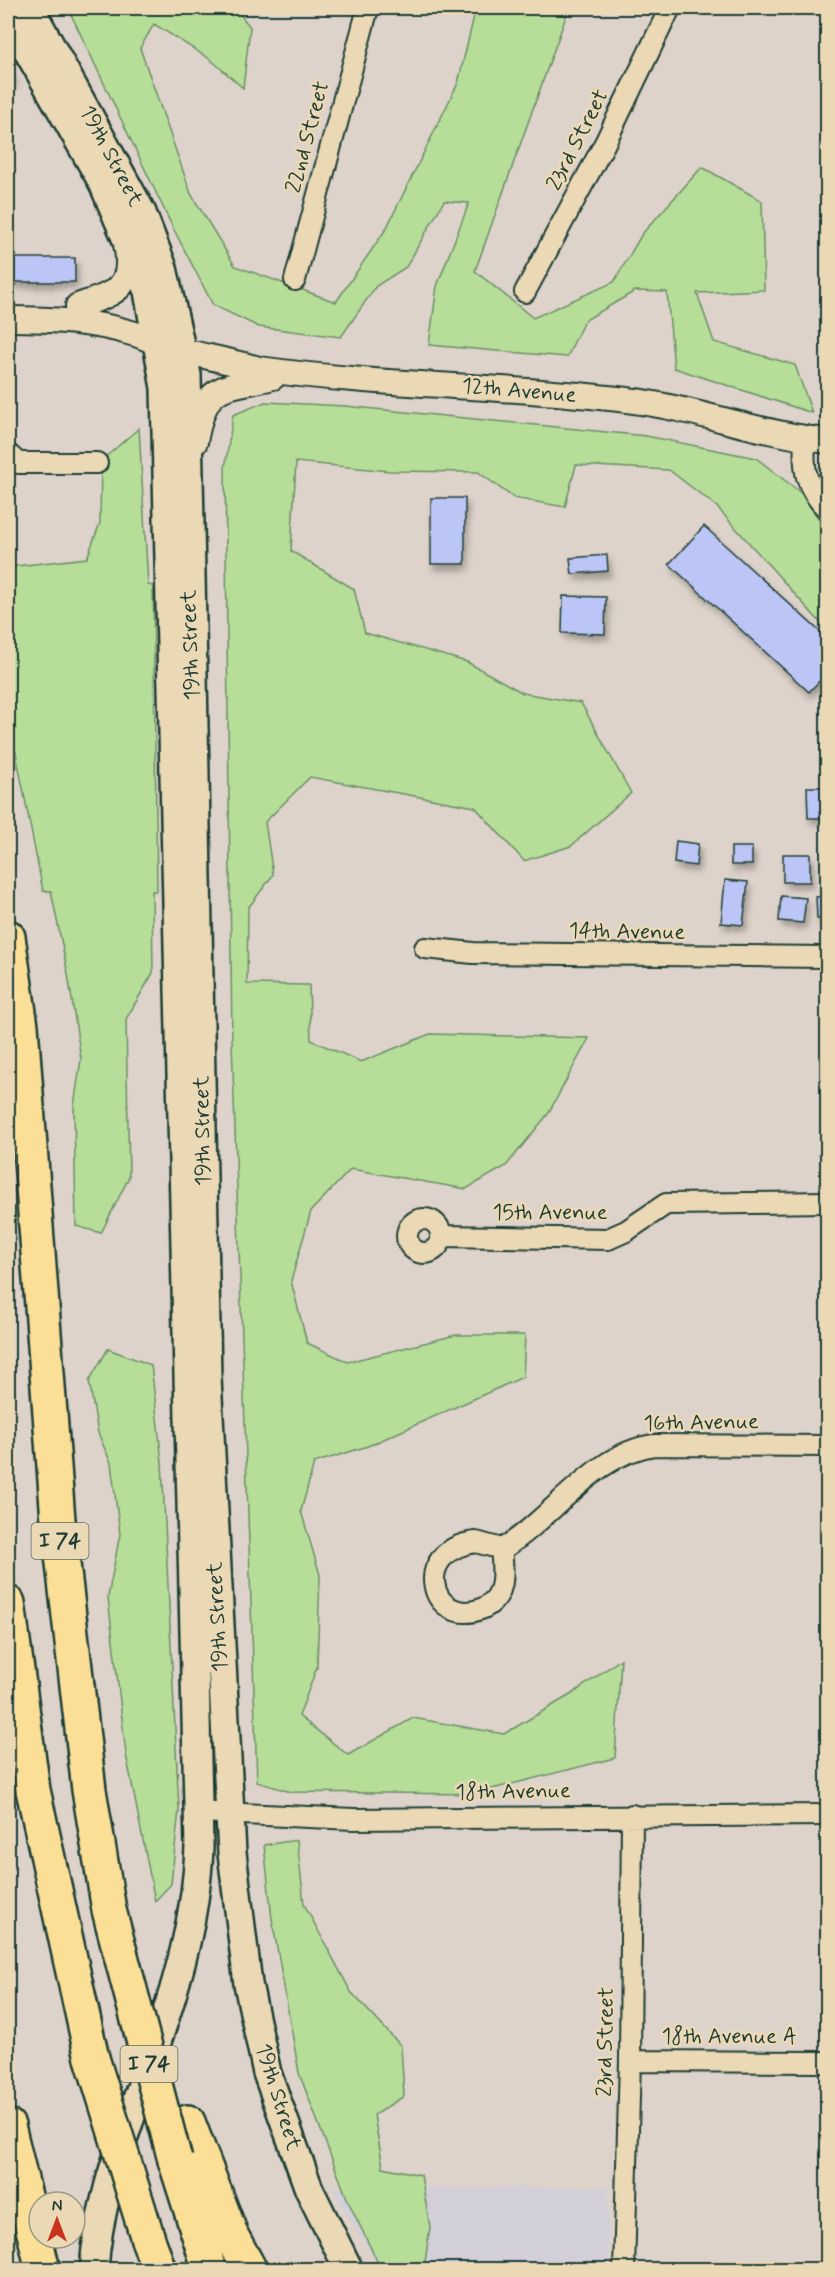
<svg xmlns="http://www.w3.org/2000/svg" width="835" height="2277" font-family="Mynerve,sans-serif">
<defs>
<filter id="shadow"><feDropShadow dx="3" dy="5.5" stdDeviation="3" flood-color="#0004"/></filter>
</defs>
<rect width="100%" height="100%" fill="#ddd3ca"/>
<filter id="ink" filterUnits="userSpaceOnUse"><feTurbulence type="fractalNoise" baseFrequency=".0167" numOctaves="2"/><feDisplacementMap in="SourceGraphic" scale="12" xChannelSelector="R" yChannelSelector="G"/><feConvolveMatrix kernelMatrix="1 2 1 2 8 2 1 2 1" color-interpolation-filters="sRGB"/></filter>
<g filter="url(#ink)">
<path fill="#d3cfd8" d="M608 2187 609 2269H380L332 2188Z"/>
<path fill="#b7de99" stroke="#6b8e66" stroke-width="1.5" d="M68 8H235L250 27 243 88 210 59 154 24 140 48 191 194 235 266 336 302 386 229 458 83 476 8H569L475 271 533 318 614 282 642 234 702 167 762 201 764 290 697 293 714 342 795 365 812 413 674 368 667 292 635 291 584 321 567 357 429 345 437 286 469 203 444 201 406 267 376 286 341 337 259 327 213 305 172 226Z
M265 402 345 406 646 436 756 458 801 493 827 531V630L716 506 669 470 576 465 565 507 514 498 478 472 390 471 296 462 291 551 354 589 365 633 467 662 523 693 581 703 631 793 571 846 524 861 475 807 310 777 265 822 273 875 248 908 247 984 309 985 311 1040 361 1062 430 1034 589 1038 548 1114 506 1166 466 1189 351 1169 311 1211 291 1281 307 1343 348 1362 456 1335H525L523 1377 368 1446 314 1463 301 1511 320 1575 317 1667 299 1716 348 1755 413 1718 504 1734 572 1694 621 1659 615 1758 472 1794 291 1792 257 1782 232 1040 225 468 233 415Z
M139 428 148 585 153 586 157 891H152L153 973 126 1019 129 1177 101 1233 76 1226 74 1106 81 1059 68 974 51 891H43L16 753 8 725V567L87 558 100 523 101 461Z
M108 1349 151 1365 162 1462 179 1810 171 1884 155 1901 126 1754 108 1597 120 1534 111 1463 98 1433 89 1381Z
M297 1840 304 1904 351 1992 401 2046 404 2096 374 2115 383 2167 421 2175 430 2227 424 2269H381L348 2201 299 2073 272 1919 264 1845Z"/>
<path fill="#bbc6f7" stroke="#1f3d34" stroke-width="1.5" filter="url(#shadow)" d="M8 66 14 80 8 83Z
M8 258H75V282H8Z
M431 498H465V564H431Z
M704 526 828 639V672L809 692 669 564Z
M607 555 608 571 572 574 570 558Z
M563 596 606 597 605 634 562 633Z
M807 787H828V818H808Z
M676 841 698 844 696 866 674 863Z
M731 847H752V865H731Z
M783 854H810V882H783Z
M725 880 748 882 743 925 721 923Z
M781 896 806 898 803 923 779 921Z
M828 896V918L817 919 816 897Z"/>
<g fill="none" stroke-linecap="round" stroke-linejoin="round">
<g stroke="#1f3d34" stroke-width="24">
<path id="minor" d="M295 280 368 8
M525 292 605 143 670 8
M805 439C803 470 805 487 828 510
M8 454 18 463H97
M425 948 473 953 828 957
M407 1236a17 17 0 1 1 34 0a17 17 0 1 1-34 0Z
M442 1236 608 1239 626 1231 666 1204 828 1202
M476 1542 502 1549C501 1562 505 1577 500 1590 497 1599 489 1606 481 1609 431 1628 409 1550 476 1542Z
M502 1549C553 1518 594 1453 654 1445L828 1446
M199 1812 354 1819 828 1815
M630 2061 828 2062
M624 2270 630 2061 632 1815"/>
</g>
<g stroke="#1f3d34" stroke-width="28">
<path id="tertiary" d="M78 306C115 293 135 289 126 244
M8 319C51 319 93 321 135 334 151 339 166 348 183 351 208 357 233 362 259 369 381 386 505 385 627 400 695 408 759 434 828 441
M195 442C206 380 221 390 273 377"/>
</g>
<g stroke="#1f3d34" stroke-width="32">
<path id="secondary" d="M30 8 142 213 163 268 187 375 207 1378 232 1853 248 1984 267 2073 309 2189 349 2270
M8 16 103 183 124 233 148 291 165 388 199 1847C196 1927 172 2001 145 2076 123 2140 98 2202 94 2270"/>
</g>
<g stroke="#1f3d34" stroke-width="38">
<path id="motorway" d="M8 937 21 1026 58 1520 89 1790 109 1910 124 1967
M8 1603 33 1790 92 2058
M188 2122 232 2237 250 2270
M8 2126 43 2270
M175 2160 210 2270
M148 2239 159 2270"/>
</g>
<use href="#minor" stroke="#ebd9b6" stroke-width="20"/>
<use href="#tertiary" stroke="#ebd9b6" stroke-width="24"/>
<use href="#secondary" stroke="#ebd9b6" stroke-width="27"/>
<use href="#motorway" stroke="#fbdf96" stroke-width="33"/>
<g stroke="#1f3d34" stroke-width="38" stroke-linecap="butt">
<path id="motorway-bridge" d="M124 1967 175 2160
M92 2058 148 2239"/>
</g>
<use href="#motorway-bridge" stroke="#fbdf96" stroke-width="33"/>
</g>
</g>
<g text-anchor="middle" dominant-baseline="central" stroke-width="5" stroke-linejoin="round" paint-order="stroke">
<g fill="#ebd9b6" stroke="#5c6c5b" stroke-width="1.5">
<rect x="31.5" y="1523" width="57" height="36" rx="4.5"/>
<rect x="120.5" y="2046" width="57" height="36" rx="4.5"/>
</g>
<g font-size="21" font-weight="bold" fill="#1f3d34">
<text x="60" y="1541">I 74</text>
<text x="149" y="2064">I 74</text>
</g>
<g font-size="22" fill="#1f3d34" stroke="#ebd9b6">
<text transform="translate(308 137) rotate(-75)">22nd Street</text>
<text transform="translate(578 140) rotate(-63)">23rd Street</text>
<text transform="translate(111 156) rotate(62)">19th Street</text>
<text transform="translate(519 391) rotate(5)">12th Avenue</text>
<text transform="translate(191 645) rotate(-92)">19th Street</text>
<text transform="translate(627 932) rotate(1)">14th Avenue</text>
<text transform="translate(203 1131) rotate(-91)">19th Street</text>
<text x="550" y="1213">15th Avenue</text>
<text transform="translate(701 1423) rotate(-1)">16th Avenue</text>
<text transform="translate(218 1617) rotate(-93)">19th Street</text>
<text transform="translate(513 1792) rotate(-1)">18th Avenue</text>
<text x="729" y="2037">18th Avenue A</text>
<text transform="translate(606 2042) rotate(-89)">23rd Street</text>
<text transform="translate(278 2097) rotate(73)">19th Street</text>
</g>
</g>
<rect width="835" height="2277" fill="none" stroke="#ebd9b6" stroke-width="30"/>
<rect x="15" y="15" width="805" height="2247" fill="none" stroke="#1f3d34" stroke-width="2" filter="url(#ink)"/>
<g transform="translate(57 2220)"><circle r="28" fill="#ebd9b6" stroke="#999b82" stroke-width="1.5"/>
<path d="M0-4.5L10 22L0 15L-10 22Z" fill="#c8321e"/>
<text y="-9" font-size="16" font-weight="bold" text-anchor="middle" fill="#1f3d34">N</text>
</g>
</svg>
